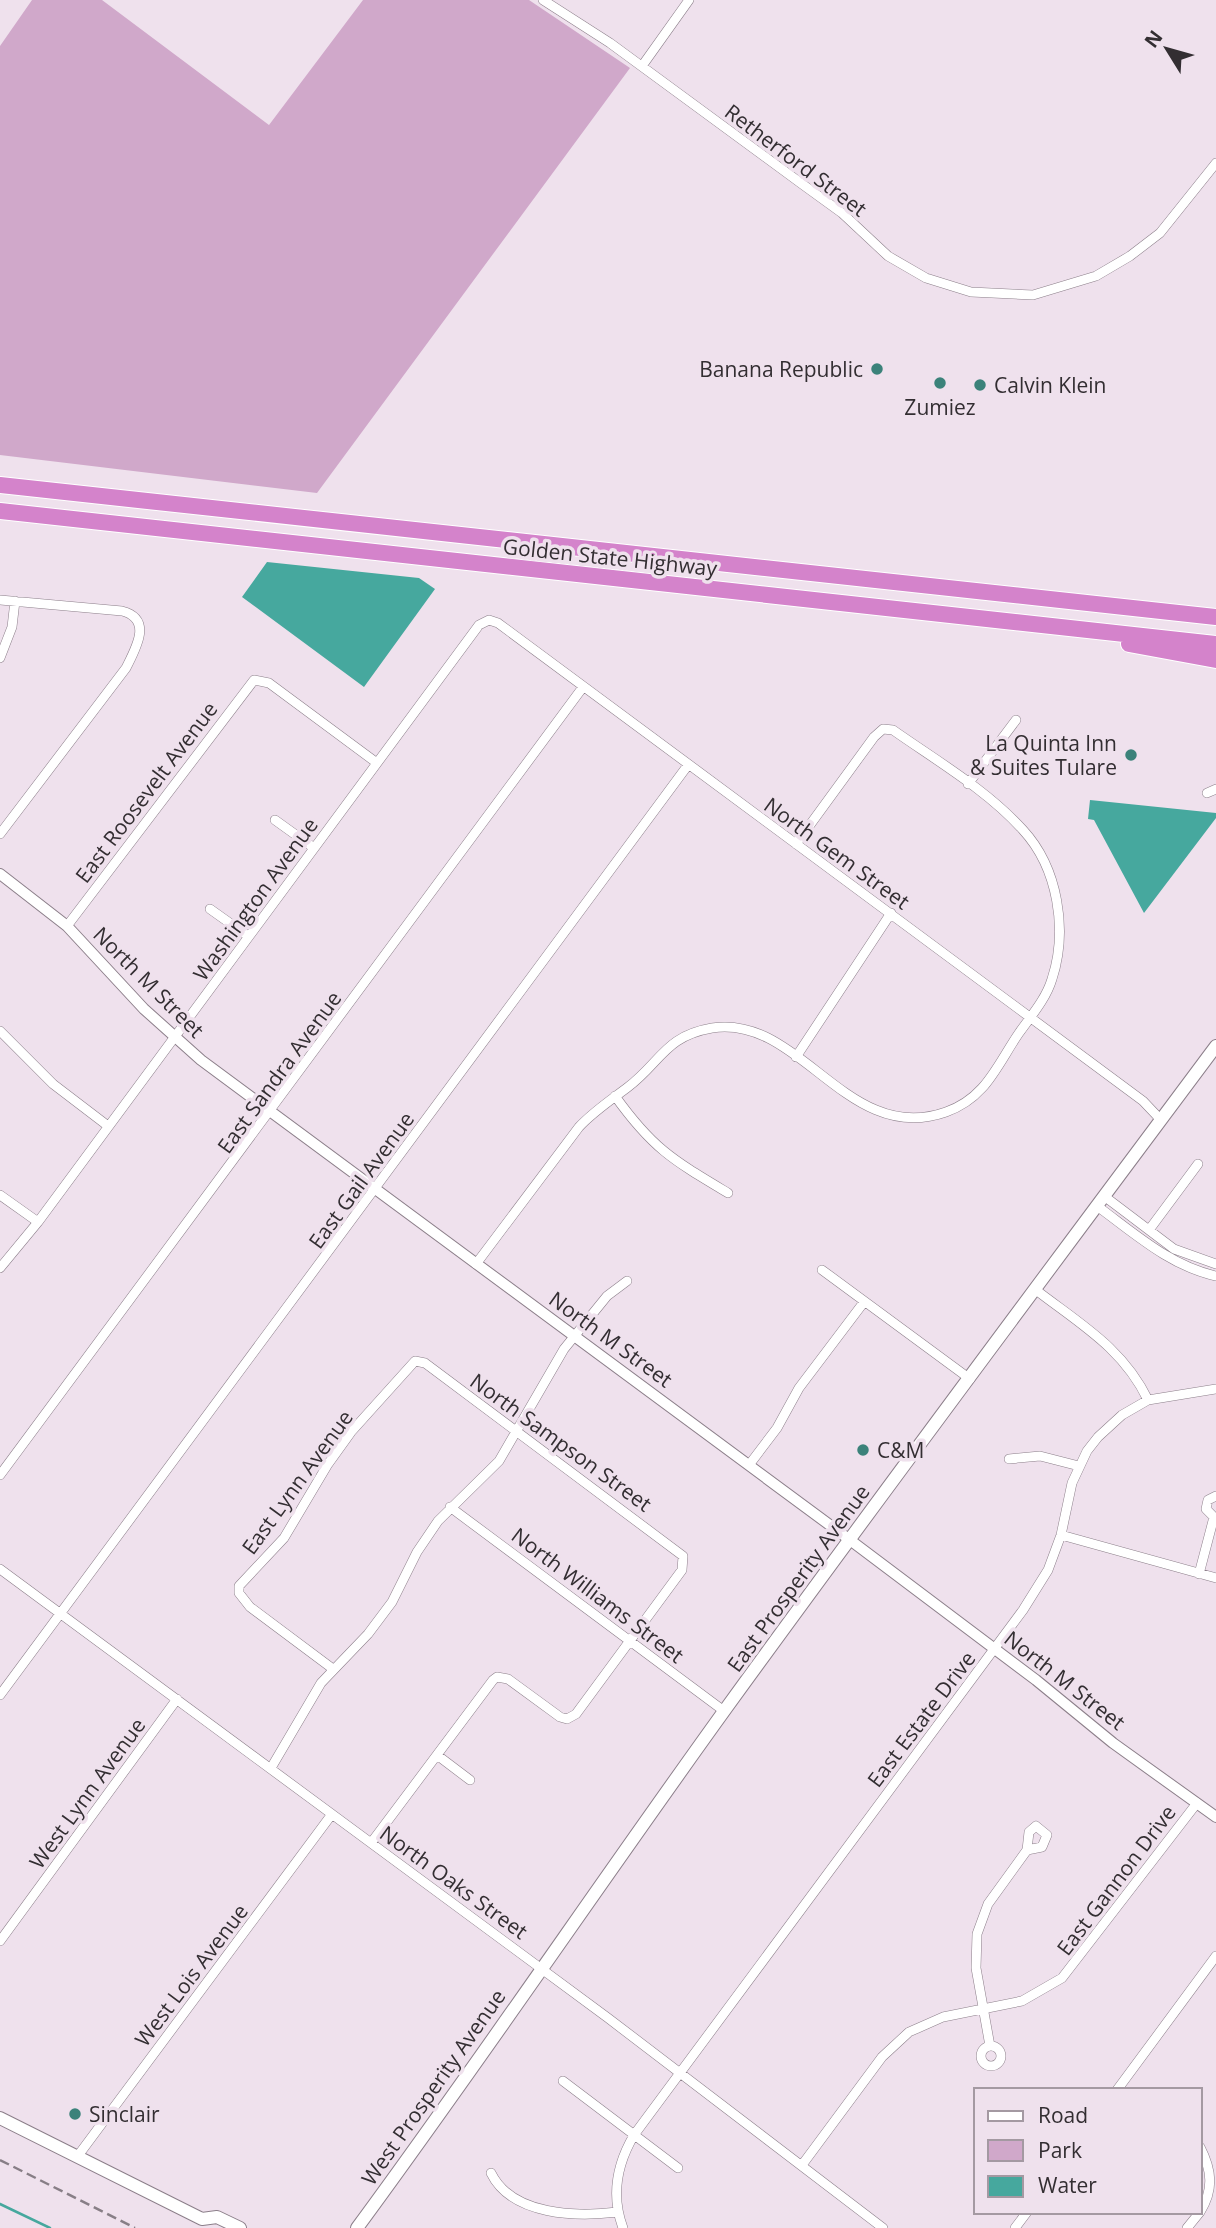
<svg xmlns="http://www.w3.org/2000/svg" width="1216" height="2228" font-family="'Open Sans',sans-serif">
<rect width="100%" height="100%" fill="#efe1ed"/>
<path fill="#d0a8ca" d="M32 0H102L269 125 363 0H529L630 68 317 493 0 455V46Z"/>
<path fill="#46a89e" d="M267 562 419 578 435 589 364 687 242 597Z
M1090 800 1216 813V818L1144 913 1094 820 1088 819Z"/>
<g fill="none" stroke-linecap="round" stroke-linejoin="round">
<path stroke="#46a89e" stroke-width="2.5" d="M0 2204 50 2228"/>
<g stroke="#8c7f8a" stroke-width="10">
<path id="minor" d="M543 0 610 43 802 184 842 213 888 256 926 278 971 292 1033 295 1096 276 1130 256 1160 233 1216 163
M642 66 689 0
M0 600 122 611C153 619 136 648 126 668L0 834
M0 658 12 627 15 601
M968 784 1016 720
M1207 793 1216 789
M275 820 314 848
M210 909 248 936
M67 926 254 680 269 683 377 763
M0 1031 53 1084 108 1126
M796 1057 891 913
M615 1096C653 1149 673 1160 728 1193
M0 1195 38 1222
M1104 1196 1174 1249 1216 1264
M1097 1206C1134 1233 1170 1266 1216 1276
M1149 1230 1198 1164
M476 1264 579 1127C594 1111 611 1100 628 1087 661 1062 665 1036 712 1028 801 1014 847 1147 946 1112 986 1098 997 1065 1019 1033 1031 1016 1046 999 1052 979 1068 930 1058 868 1023 830 987 790 937 761 893 730L883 729 874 737 796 844
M0 1268 38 1222 479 625 489 620 498 623 1143 1101 1161 1120
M822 1270 970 1379
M1036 1290C1080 1324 1123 1348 1148 1400
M1009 1459 1040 1456 1079 1466
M749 1465 777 1428 799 1388 864 1302
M0 1475 583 687
M450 1507 724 1711
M1214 1517 1206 1509 1208 1500 1216 1496
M1061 1535 1216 1578
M0 1569 608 2018 883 2228
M1199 1574 1214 1517
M333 1669 250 1607 239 1593V1586L284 1538 328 1464 351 1432 415 1361 425 1363 683 1556 682 1570 576 1714 567 1719 560 1717 508 1679 497 1677 493 1680 371 1843
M0 1695 688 765
M437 1755 470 1780
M271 1768 321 1683 368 1634 392 1602 417 1552 438 1521 499 1461 564 1349 607 1296 627 1281
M0 1941 177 1699
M990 2046 976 1968 977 1934 988 1904 1027 1850 1029 1832 1036 1826 1047 1835 1042 1847 1027 1850
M981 2056a10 10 0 1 1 20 0a10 10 0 1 1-20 0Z
M563 2081 678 2168
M1117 2090 1216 1956
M1200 2147C1212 2170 1214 2190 1200 2212
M77 2157 332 1814
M802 2165 882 2057 909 2032 943 2017 1022 2001 1062 1978 1197 1803
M491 2173C512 2216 577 2217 618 2212
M623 2228C611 2196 617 2164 634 2135L1023 1610 1048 1570 1061 1535 1072 1483 1087 1451 1098 1437 1122 1415 1148 1400 1216 1389
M1015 2228 1027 2212
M1187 2228 1200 2212"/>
</g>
<g stroke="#8c7f8a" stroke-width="12">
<path id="tertiary" d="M0 874 67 926 144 1009 201 1060 850 1540 1036 1680 1113 1743 1216 1817"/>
</g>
<g stroke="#8c7f8a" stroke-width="14">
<path id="secondary" d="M0 2118 202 2219 217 2217 240 2228
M357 2228C483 2057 602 1880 727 1707 888 1485 1052 1266 1216 1046"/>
</g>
<g stroke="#fff" stroke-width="18">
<path id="motorway" d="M0 485 1216 617
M0 511 1216 644
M1129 644 1216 660"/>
</g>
<use href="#minor" stroke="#fff" stroke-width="9"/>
<use href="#tertiary" stroke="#fff" stroke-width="10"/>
<use href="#secondary" stroke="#fff" stroke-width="12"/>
<use href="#motorway" stroke="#d483cb" stroke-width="16"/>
<path stroke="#877e86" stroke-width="2.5" stroke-dasharray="10 5" stroke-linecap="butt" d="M0 2160 135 2228"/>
</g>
<g fill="#3b827a" stroke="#efe1ed" stroke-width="2.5">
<circle cx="877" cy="369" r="7"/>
<circle cx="940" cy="383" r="7"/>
<circle cx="980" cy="385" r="7"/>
<circle cx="1131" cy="755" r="7"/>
<circle cx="863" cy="1450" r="7"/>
<circle cx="75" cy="2114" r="7"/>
</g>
<g text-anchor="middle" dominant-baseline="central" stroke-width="7" stroke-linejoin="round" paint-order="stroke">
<g font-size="21" fill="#332e32" stroke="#efe1ed">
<text transform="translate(796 160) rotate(37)">Retherford Street</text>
<text transform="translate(610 557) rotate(6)">Golden State Highway</text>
<text transform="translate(146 792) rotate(-53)">East Roosevelt Avenue</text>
<text transform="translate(837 853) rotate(36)">North Gem Street</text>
<text transform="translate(255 899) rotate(-54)">Washington Avenue</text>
<text transform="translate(149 982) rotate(45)">North M Street</text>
<text transform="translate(279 1072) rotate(-54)">East Sandra Avenue</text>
<text transform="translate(361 1180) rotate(-54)">East Gail Avenue</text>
<text transform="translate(611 1339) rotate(36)">North M Street</text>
<text transform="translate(561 1442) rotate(36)">North Sampson Street</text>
<text transform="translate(297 1482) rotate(-54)">East Lynn Avenue</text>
<text transform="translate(798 1578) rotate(-54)">East Prosperity Avenue</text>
<text transform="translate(598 1595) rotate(37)">North Williams Street</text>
<text transform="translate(1065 1680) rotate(38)">North M Street</text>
<text transform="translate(921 1719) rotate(-53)">East Estate Drive</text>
<text transform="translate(87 1793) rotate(-54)">West Lynn Avenue</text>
<text transform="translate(1116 1880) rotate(-53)">East Gannon Drive</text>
<text transform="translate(454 1882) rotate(36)">North Oaks Street</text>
<text transform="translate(191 1975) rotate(-53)">West Lois Avenue</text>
<text transform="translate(433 2087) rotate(-55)">West Prosperity Avenue</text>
</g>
<g font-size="21" fill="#332e32" stroke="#efe1ed" text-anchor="start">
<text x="863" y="369" text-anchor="end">Banana Republic</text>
<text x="994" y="385">Calvin Klein</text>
<text x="940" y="407" text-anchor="middle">Zumiez</text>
<text x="1117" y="743" text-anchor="end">La Quinta Inn<tspan x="1117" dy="24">&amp; Suites Tulare</tspan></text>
<text x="877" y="1450">C&amp;M</text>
<text x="89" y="2114">Sinclair</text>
</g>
</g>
<rect x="974" y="2088" width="228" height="126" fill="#efe1ed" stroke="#a499a2" stroke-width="2"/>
<rect x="988" y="2111" width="35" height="10" fill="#ffffff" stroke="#a499a2" stroke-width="2"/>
<text x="1038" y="2123" font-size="21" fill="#332e32">Road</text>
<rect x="988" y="2140" width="35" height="21" fill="#d0a8ca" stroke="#a499a2" stroke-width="2"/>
<text x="1038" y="2158" font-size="21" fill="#332e32">Park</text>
<rect x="988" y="2176" width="35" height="21" fill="#46a89e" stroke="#a499a2" stroke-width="2"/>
<text x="1038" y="2193" font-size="21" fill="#332e32">Water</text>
<g transform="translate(1167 49) rotate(307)" stroke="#efe1ed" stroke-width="5" paint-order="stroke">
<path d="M0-5L12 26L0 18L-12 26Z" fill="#332e32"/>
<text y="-10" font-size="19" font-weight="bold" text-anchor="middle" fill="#332e32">N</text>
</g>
</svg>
